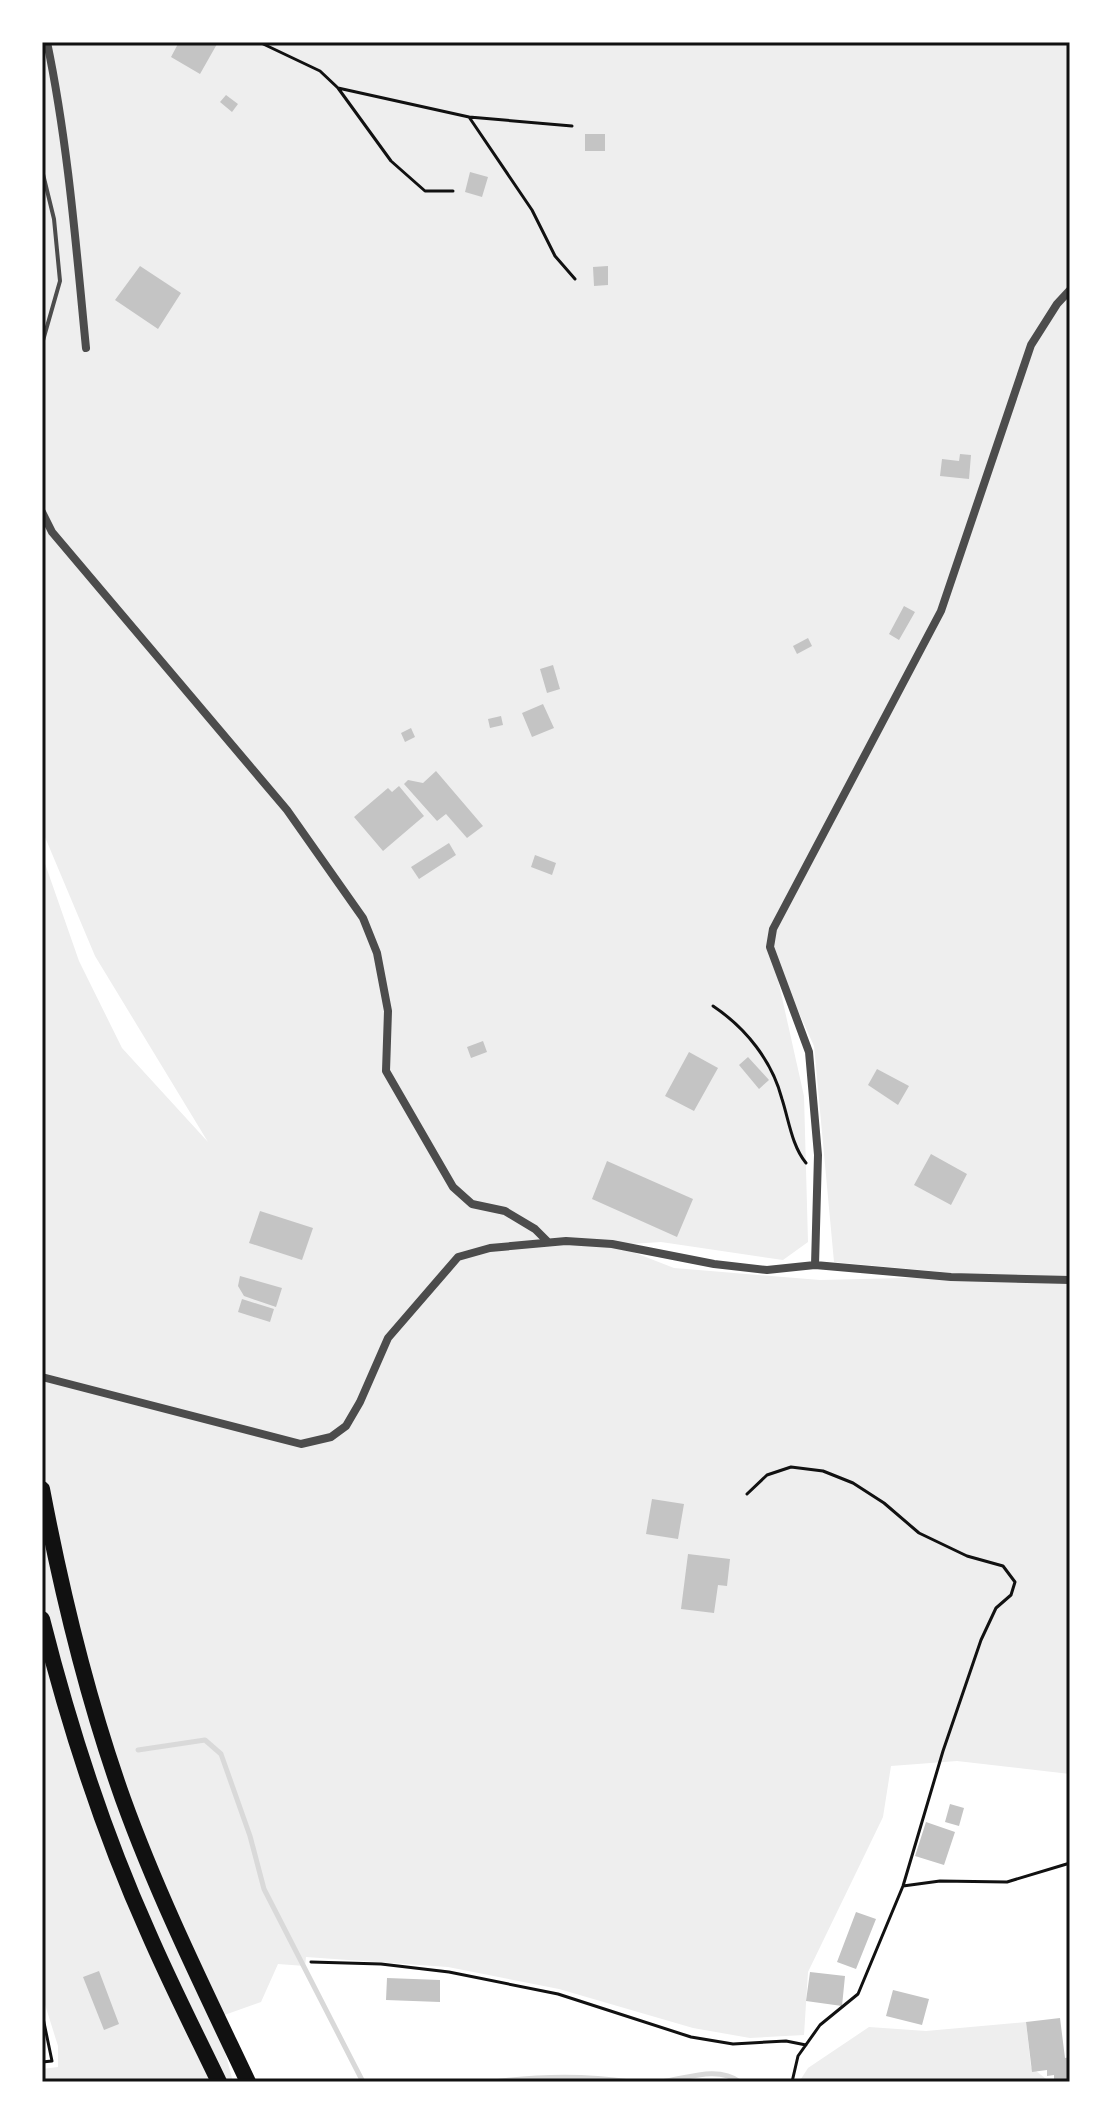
<svg xmlns="http://www.w3.org/2000/svg" width="1112" height="2124" font-family="'Titillium Web',sans-serif">
<rect width="100%" height="100%" fill="#fff"/>
<path fill="#eee" fill-rule="evenodd" d="M42 42H1070V1774L957 1761 891 1766 883 1817 808 1972 804 2035 750 2038 693 2028 559 1989 448 1967 306 1957 305 1966 278 1964 261 2002 216 2018 233 2082H42V2069L58 2067V2046L42 1995V855L79 961 122 1048 208 1142 95 956 42 830ZM772 953 814 1046 834 1262 986 1276 820 1280 674 1268 615 1245 661 1242 783 1260 808 1242 804 1096Z
M1026 2022 1031 2067 1050 2082H799L808 2068 869 2027 926 2031Z"/>
<g fill="none" stroke-linecap="round" stroke-linejoin="round">
<path stroke="#d9d9d9" stroke-width="5" d="M138 1750 205 1740 221 1754 250 1836 264 1889 363 2082
M493 2082C539 2076 584 2075 630 2082
M660 2082C686 2079 717 2065 740 2082"/>
</g>
<path fill="#c4c4c4" d="M179 42 217 44 200 74 171 57Z
M226 95 238 104 232 112 220 102Z
M585 134H605V151H585Z
M470 172 488 177 482 197 465 192Z
M140 266 181 293 158 329 115 300Z
M608 266V285L594 286 593 267Z
M960 454 971 455 969 479 940 476 942 459 959 461Z
M904 606 915 612 899 640 889 634Z
M808 638 812 646 797 654 793 646Z
M553 665 560 689 547 693 540 669Z
M543 704 554 728 532 737 522 713Z
M501 716 503 725 490 728 488 719Z
M411 728 415 737 405 742 401 733Z
M436 771 483 826 467 838 446 814 437 821 404 784 408 780 423 783Z
M399 786 424 816 383 851 354 817 388 788 392 792Z
M449 843 456 855 419 879 411 867Z
M535 855 556 863 552 875 531 867Z
M483 1041 487 1052 471 1058 467 1047Z
M689 1052 718 1068 694 1111 665 1096Z
M748 1057 769 1080 759 1089 739 1065Z
M877 1069 909 1086 898 1105 868 1085Z
M931 1154 967 1174 951 1205 914 1185Z
M607 1161 693 1199 677 1237 592 1199Z
M260 1211 313 1228 302 1260 249 1243Z
M240 1276 282 1288 276 1307 244 1296 238 1286Z
M242 1299 274 1309 270 1322 238 1312Z
M652 1499 684 1504 678 1539 646 1534Z
M688 1554 730 1559 727 1586 718 1585 714 1613 681 1609Z
M950 1804 964 1808 959 1826 945 1822Z
M926 1822 955 1832 944 1865 915 1856Z
M856 1912 876 1919 856 1969 837 1962Z
M99 1971 119 2024 104 2030 83 1977Z
M810 1972 845 1976 842 2006 806 2001Z
M387 1978 440 1980V2002L386 2000Z
M893 1990 929 1999 922 2025 886 2016Z
M1060 2018 1065 2058 1070 2057V2082H1054V2075L1047 2076V2070L1032 2072 1026 2022Z"/>
<g fill="none" stroke-linecap="round" stroke-linejoin="round">
<path stroke="#111" stroke-width="3" d="M259 42 320 71 338 88 469 117 532 210 555 256 575 279
M338 88 391 161 425 191H453
M469 117 572 126
M713 1006C746 1028 772 1061 782 1099 789 1121 792 1146 806 1163
M747 1494 767 1475 791 1467 823 1471 853 1483 884 1503 919 1533 967 1556 1003 1566 1015 1582 1011 1595 996 1608 981 1640 943 1751 903 1886 858 1994 820 2025 798 2056 792 2082
M903 1886 940 1881 1007 1882 1070 1863
M311 1962 381 1964 449 1972 558 1994 691 2037 733 2044 786 2041 806 2045
M42 2013 52 2061 42 2062"/>
<path stroke="#4c4c4c" stroke-width="4" d="M42 170 54 219 60 281 42 344"/>
<path stroke="#4c4c4c" stroke-width="8" d="M47 42C68 143 76 246 86 348
M42 512 52 532 287 810 363 918 377 953 388 1011 386 1071 453 1187 472 1204 505 1211 535 1229 548 1242
M815 1265 818 1155 809 1052 770 947 773 929 941 611 1031 345 1057 304 1070 290
M42 1377 301 1444 331 1437 346 1426 360 1402 388 1338 458 1257 490 1248 566 1241 612 1244 714 1264 767 1270 815 1265 951 1277 1070 1280"/>
<path stroke="#111" stroke-width="16" d="M42 1489C62 1594 87 1698 123 1799 158 1896 204 1989 248 2082
M42 1619C69 1726 103 1832 148 1932 170 1983 195 2032 219 2082"/>
</g>
<rect width="1112" height="2124" fill="none" stroke="#ffffff" stroke-width="88"/>
<rect x="44" y="44" width="1024" height="2036" fill="none" stroke="#111" stroke-width="3"/>
</svg>
